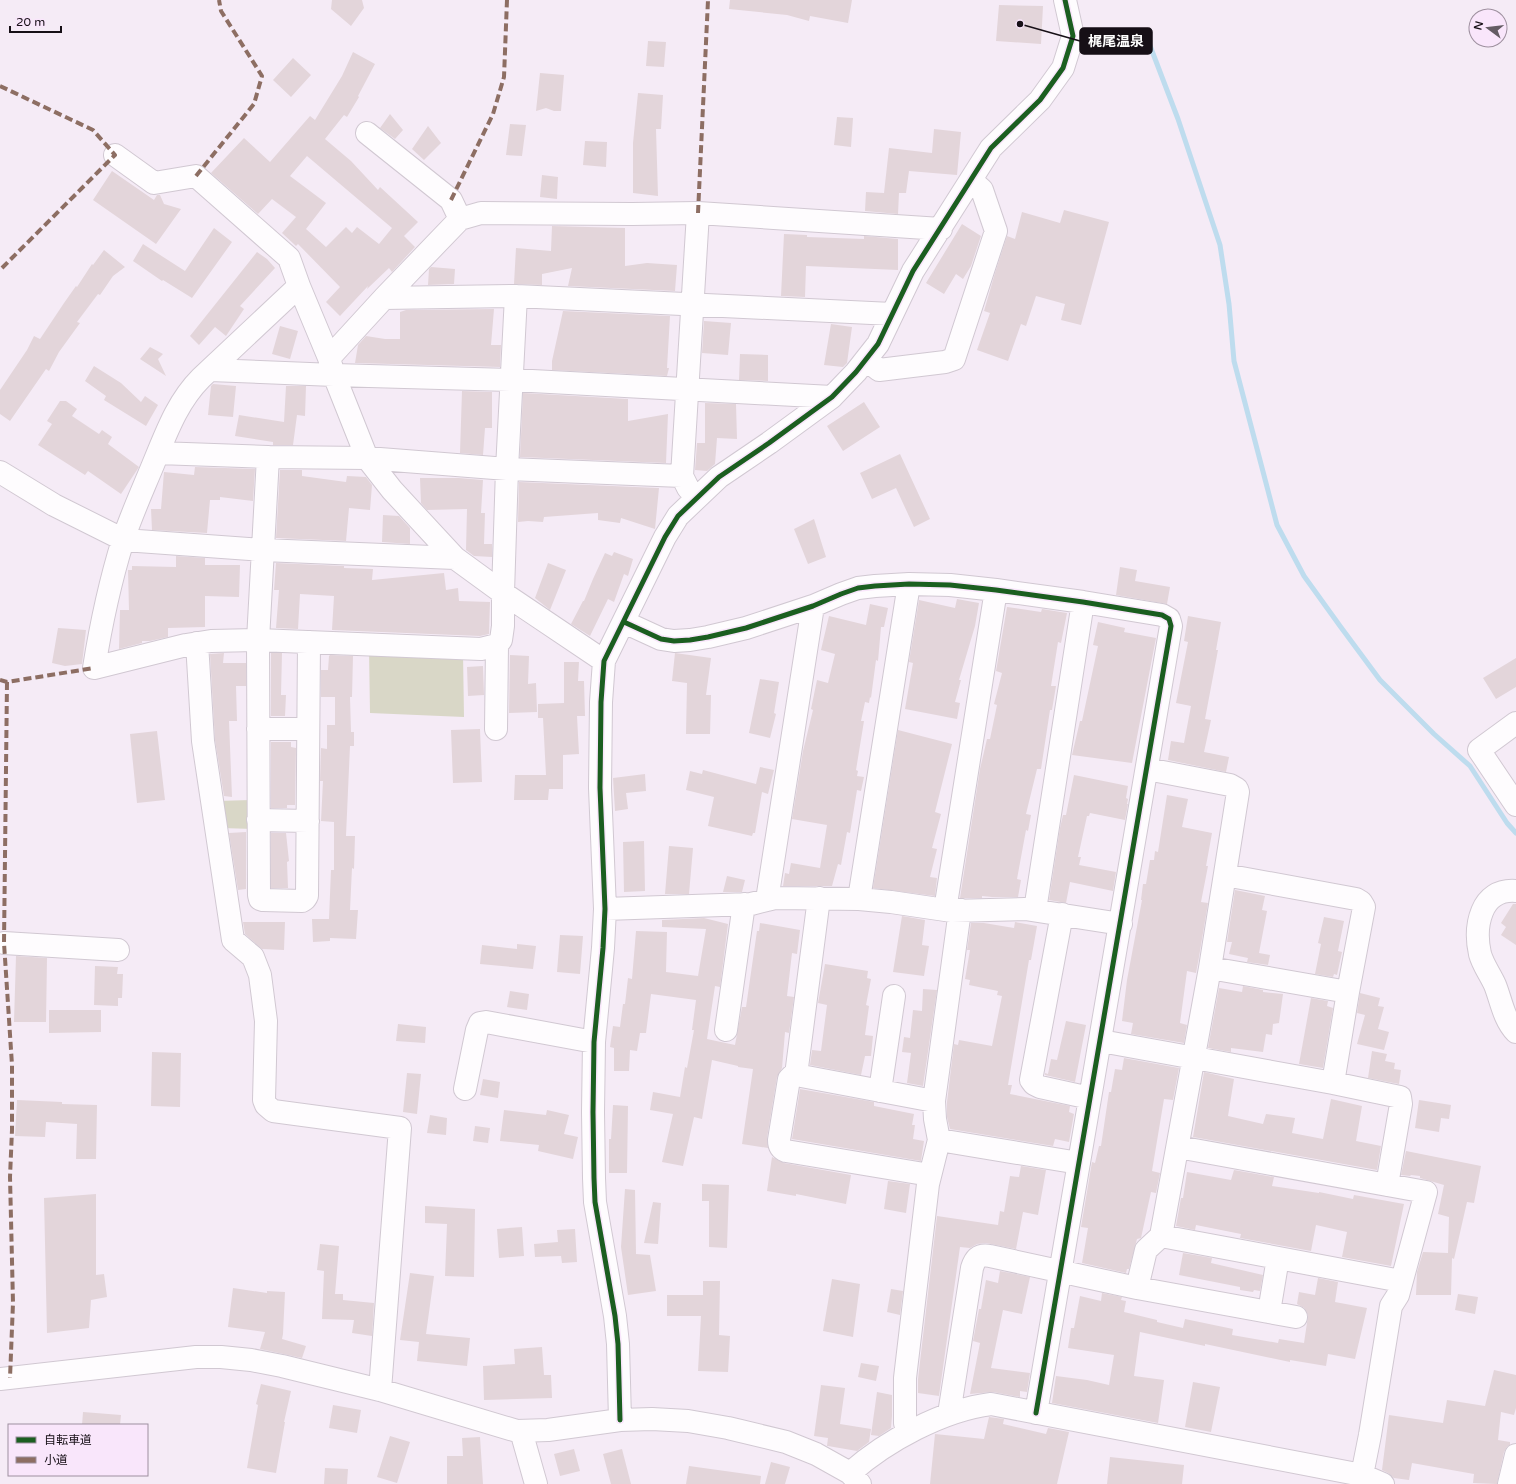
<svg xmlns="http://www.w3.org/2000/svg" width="1516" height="1484" font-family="'Varela Round','Noto Sans JP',sans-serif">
<rect width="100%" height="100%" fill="#f5ebf6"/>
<path fill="#d9d7c7" d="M369 649 463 653 464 717 370 713Z
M251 800 254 829 221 828 217 801Z"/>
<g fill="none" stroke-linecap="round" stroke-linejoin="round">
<path stroke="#bedcee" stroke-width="5" d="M1149 43 1178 119 1220 245 1229 304 1234 361 1277 525 1304 576 1340 626 1380 680 1434 734 1470 766 1507 823 1516 833"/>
</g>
<path fill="#e3d5da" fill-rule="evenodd" d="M332 0H362L364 8 351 26 331 9Z
M730 0H852L848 23 810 16 809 21 787 15 729 9Z
M999 5 1043 6 1041 44 996 41Z
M648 41 666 42 664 67 646 66Z
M353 52 375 64 358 96 359 97 347 117 344 115 325 139 351 161 378 190 380 187 418 222 404 236 415 247 392 272 389 268 367 289 368 286 340 316 326 302 340 287 298 244 296 246 282 233 296 217 272 199 258 214 211 173 244 138 270 162 310 116 315 120 342 76ZM307 156 392 228 379 244 357 227 352 233 346 227 326 247 306 229 326 203 290 176Z
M293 58 311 75 291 97 273 80Z
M540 73 564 75 561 111H554L546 108 536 111Z
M638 93 663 95 661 129H656L658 196 633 193V143Z
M390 114 403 130 395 139 380 128Z
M837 117 853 118 851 147 834 145Z
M510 124 526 125 522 156 506 155Z
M428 126 441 143 424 160 412 149Z
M934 129 961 132 957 175 909 171 906 193H899L898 214 865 211 866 192 884 193 889 148 932 153Z
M585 141 607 142 606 167 583 165Z
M112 171 154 200 157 195H160L164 204 181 209 156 244 93 200Z
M542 175 558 177 557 199 540 197Z
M1064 210 1109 222 1081 325 1061 320 1065 304 1036 296 1026 326 1021 324 1008 361 977 350 990 313 984 311 995 273 1007 236 1015 239 1022 212 1060 223Z
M962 224 981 236 971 266 963 279 956 274 944 294 926 283Z
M552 226 625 228V266L647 263 677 265 675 291 568 286 572 268 542 274V285L514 284 516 248 551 251Z
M214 228 232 242 192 298 163 280 162 281 133 261 143 244 185 271Z
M784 234 807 235V237L864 239V236L898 239V270L806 266 805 297 781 296Z
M104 250 125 267 113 276 100 295 98 294 77 322 80 323 59 352 49 371 46 369 10 421 0 414V390L27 350 34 336 40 339 64 303 76 286 77 287 92 264 93 265Z
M257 252 267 259 275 268 240 306 244 309 226 336 215 327 199 345 190 336Z
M431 267 455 269 454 284 428 285 429 269Z
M494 309 491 345H501L500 367 355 363 358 345 366 336 385 339H400V312L406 310Z
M563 311 670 316 667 368H669L667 376 552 370V361Z
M704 321 731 323 728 355 702 353Z
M831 324 852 327 847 363 843 367 824 365Z
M280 326 298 331 290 359 272 354Z
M150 347 163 354 158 359 166 376 140 359Z
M740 354 768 355V381L739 380Z
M94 366 121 383 141 402 145 396 158 405 146 426 104 400 106 396 85 381Z
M213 384 236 386 233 417 208 415 211 386Z
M286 386H306L305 416 297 415 293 445H273V442L235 436 239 415 284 422Z
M462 391 492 392V428H485L483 455 460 453Z
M523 393 628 399V421L668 414 666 463 520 457Z
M60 401H66L77 409 72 416 99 434 102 430 112 437 108 444 139 467 121 494 88 471 85 475 38 445 52 424 47 421Z
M864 402 880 427 843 451 827 426Z
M705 403 736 404 737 439 717 438 715 464 707 471 695 470 697 443H705Z
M900 454 930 519 914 527 896 488 872 499 860 473Z
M195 467 255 469 253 501 220 497V500H210L207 533 152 530 151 509H161L164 472 194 475Z
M280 470H302V476L346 482 347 476 366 477 372 485 370 510 349 508 346 541 276 538Z
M420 478H459L483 480 481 513H485L484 544H492V557L474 556 466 550 467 509 427 510 421 503Z
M519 482 659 488 655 529 621 518 620 523 598 520V513L544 517 543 522 528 521 518 522Z
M383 515 399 516 410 528V544L382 542Z
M814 519 826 557 808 564 794 529Z
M614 552 633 559 628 576 624 574 614 602 608 599 590 636 571 624 583 601H584L593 579 605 553 612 556Z
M176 556 205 558V565H240L239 597 205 596V627L168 628V637L150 641H142V643L119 649 120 610H129L128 570H132V566L176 567Z
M276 563 344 566V568L373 569 372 580 444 573 446 590 458 588 459 601 490 602 489 634 480 636 332 630 334 596 300 594 298 629 276 628 279 590H274Z
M548 563 566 570 550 610 535 598Z
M1120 567 1137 570 1135 581 1170 587 1167 604 1116 595Z
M957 599 979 603 975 626 959 680H961L955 702 960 703 957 719 905 709 913 663 909 662 919 600 955 608Z
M870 604 888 608 884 627H881L878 661 876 660 871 698 870 697 869 703 865 702 861 721H864L856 770 858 771 857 776 864 777 861 791 857 790 850 833 847 832 841 865 838 864 832 886H783L785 873 789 874 791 863 820 868 827 825 792 819 803 751 813 710 811 709 817 680 828 683 835 654 821 650 829 616 866 625Z
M1007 607 1041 612 1042 609 1067 613 1061 643 1058 642 1051 686H1056L1052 710H1050L1041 769H1037L1026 814 1031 815 1028 831 1026 830 1017 879 1021 880 1018 897H992L982 896V898H960L980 769 987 739H990L997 705 994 704 1002 673 996 671Z
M1188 616 1221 622 1216 650H1218L1205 719 1211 720 1204 752 1229 757 1226 772 1168 760 1171 741 1184 743 1191 706 1176 703 1188 642 1184 641Z
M1098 622 1125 628 1124 632 1156 638 1132 763 1072 755 1080 721H1082L1098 646 1093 645Z
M58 628 86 630 82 664 65 666 52 663Z
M224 653 223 663H246V686H236L237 721H229L232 797 224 796 215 740 210 654Z
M271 653H282L281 695H286L285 716H271Z
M675 653 711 658 706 695H711L710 734H686L687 683 672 681Z
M330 655 353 656 352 697H350L351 732H354V746H350L346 836H355L354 869 352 868 350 910H358L356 939 330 938V941L313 942 312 919H329L331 870H334V822L321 821 323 781H320L321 748 327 749V725H335V697H321V670H328L329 656Z
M510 655 529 656 528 684 536 683 537 712 509 713Z
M1516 658V687L1496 699 1483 678Z
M564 662H579L578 681H584L585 716H577L579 754 563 755V789H549L548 800H514L515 775H546L543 718H538V704L564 703Z
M483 666 484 695 468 696 467 667Z
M760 679 779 682 774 713 776 714 770 738 749 733Z
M480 729 482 782 453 783 451 730Z
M898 730 952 744 935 812 941 814 932 848 937 849 930 877 937 878 935 896 873 888Z
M157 731 165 800 137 803 130 734Z
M271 742H291V747L296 748 295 805H287V808H271Z
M760 767 774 770 768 794 762 792 755 833H753L752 836 708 826 714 797 686 790 690 771 702 774 703 770 756 784Z
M645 774 646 791 626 793 628 809 615 811 613 778Z
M1074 775 1128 786 1126 798 1128 799 1127 804H1128L1125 820 1090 813 1089 816H1087L1078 857H1081L1079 865 1116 872 1113 891 1070 882 1066 903 1049 900 1060 828 1063 815H1066Z
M1167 795 1188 799 1182 827 1212 833 1206 866H1208L1201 902 1208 903 1199 957 1196 973 1187 971 1180 1023 1187 1025 1184 1043 1131 1034 1133 1023 1122 1021 1127 980 1142 900H1141L1143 884H1146L1150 860H1154L1155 851 1158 852Z
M246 832V889L238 890 229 833Z
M271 833H286L289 861 287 862 288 888H271Z
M644 841 645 891 624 892 623 842Z
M669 846 693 848 689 894H665Z
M727 876 745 880 742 892H723Z
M1235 890 1265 896 1262 910 1267 911 1259 953 1270 955 1268 965 1247 962 1248 958 1229 954 1232 942H1227Z
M1513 904H1516V945L1501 935 1506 927 1501 923Z
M902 916 925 920 922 945 929 946 924 976 893 972Z
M1324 917 1344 921 1338 951 1342 952 1337 975 1334 974 1333 977 1315 974 1321 944 1318 943Z
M704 918 728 924 720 987 715 986 707 1039 735 1045 742 1007H746L757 931H759L760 923 800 930 797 954 792 953 787 996 794 997 789 1033 785 1032 782 1068 777 1077 767 1138 768 1148 742 1144 753 1069 738 1067V1066L712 1060 702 1119 694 1117 683 1166 662 1162 673 1114 650 1110 653 1092 680 1097 685 1067 687 1068 694 1030H692L696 1000 651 994 646 1033H640L637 1051 630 1050 629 1071H614V1048L610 1047 613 1026 620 1027 623 1004H625L628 978 632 979 636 931 667 932 666 972 698 976 706 929 662 927V920Z
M243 922H285L284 950 262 949 245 934Z
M1015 922 1037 926 1031 960H1029L1008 1085H1012L1010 1094 1070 1106 1069 1112 1074 1114 1069 1142 1055 1139 1053 1146 950 1129 947 1117V1102L954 1044 958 1045 959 1040 992 1046 1002 996 997 995 998 991 969 985 970 980 965 979 970 950H967L971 923H984L1014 928Z
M560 935 583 936 580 974 557 972Z
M517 944 536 946 533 969 480 964 482 945 517 949Z
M16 956 47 958 46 1022H14Z
M825 964 868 971 867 978 871 979 866 1005 869 1006 865 1035 873 1036 871 1056H865L861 1075 810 1065 812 1050 821 1051 827 1005 818 1003Z
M95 966 118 967 117 974H123L122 998H118V1006L94 1005Z
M1243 986 1263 990V992L1283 994 1279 1023 1273 1024 1272 1035 1266 1034 1263 1052 1231 1048V1052L1208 1048 1219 988 1242 992Z
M923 989 937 990 923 1086 907 1083 911 1053 902 1052 904 1037 910 1038 913 1010 922 1011Z
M510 991 529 994 527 1010 507 1007Z
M1360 993 1380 998 1378 1006 1384 1007 1378 1029 1389 1032 1384 1050 1357 1044 1365 1015 1357 1013Z
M1311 998 1328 1001 1327 1006 1333 1008 1323 1068 1299 1064Z
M49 1010H101V1032L49 1033Z
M1066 1021 1086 1025 1075 1082 1045 1075V1073L1048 1074 1051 1059 1057 1060Z
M398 1024 426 1027 425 1043 396 1041Z
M1372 1051 1387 1054 1385 1061 1395 1063 1394 1069 1401 1070 1399 1084 1368 1078Z
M152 1052 181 1053 180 1107 151 1106Z
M1124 1058 1179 1068 1173 1100 1164 1099 1152 1171 1160 1173 1156 1193 1151 1192 1141 1238 1137 1239 1129 1269H1127L1126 1273 1082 1263 1088 1228 1081 1227 1092 1162 1095 1163 1099 1146H1101L1109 1092H1111L1115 1069 1122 1070Z
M1204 1072 1234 1079 1228 1116 1263 1124 1266 1114 1295 1118 1292 1133 1323 1139 1331 1099 1362 1106 1356 1141 1381 1146 1377 1170 1193 1137Z
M407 1073 421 1074 417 1114 403 1112Z
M483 1079 500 1082 498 1098 480 1095Z
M800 1089 874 1102V1106L914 1114 912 1125H915L913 1139 924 1141 921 1161 792 1139Z
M17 1100 62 1102V1104L97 1105 96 1159H76L77 1124 46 1122 45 1137 15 1136Z
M1419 1100 1451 1105 1449 1119 1441 1118 1439 1132 1415 1128Z
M613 1105 628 1106 627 1173H609V1139H611Z
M504 1110 546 1115 547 1110 569 1115 564 1134 578 1137 573 1159 538 1151 539 1145 500 1141Z
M430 1115 447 1118 446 1135 427 1133Z
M475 1126 490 1128 488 1143 473 1141Z
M1406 1151 1481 1166 1474 1203 1467 1202 1454 1259 1452 1258 1451 1295H1416L1417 1272 1423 1252 1448 1253 1449 1217 1438 1214 1444 1185 1420 1178V1176L1411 1175 1410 1176 1401 1175Z
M772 1157 784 1163 851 1175 846 1204 796 1194V1196L767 1191Z
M1021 1166 1046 1170 1038 1215 1023 1212 1016 1249 986 1243 977 1244 970 1248 960 1247 939 1396 918 1393V1379L937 1216 998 1225 1000 1211 1004 1212 1010 1176 1019 1177Z
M1234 1170 1274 1177 1272 1186 1319 1193V1192L1353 1199 1354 1195 1404 1204 1391 1266 1342 1257 1347 1232 1316 1225 1311 1251 1240 1238 1241 1234 1196 1225 1195 1230 1176 1226 1181 1198H1183L1187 1172 1231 1180Z
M888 1181 910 1184 906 1213 884 1209Z
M702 1184 729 1185 727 1248 709 1247V1201H702Z
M625 1189 635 1190 636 1254 650 1255 656 1291 628 1295 621 1247Z
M96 1194V1275L104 1274 107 1297 91 1300 89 1328 47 1333 44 1198Z
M653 1202 661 1203 658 1244 644 1243Z
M425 1206 475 1209 474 1277 445 1276 447 1224 425 1223Z
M522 1227 524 1256 499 1258 497 1229Z
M575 1229 577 1262 562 1263 561 1256 535 1257 534 1244 558 1242 557 1230Z
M320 1244 339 1246 335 1294H343V1300L374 1303 372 1336 352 1333 354 1320 322 1319 324 1271 317 1270Z
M1183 1253 1212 1258 1211 1263 1263 1275 1260 1291 1254 1290 1253 1292 1240 1290V1287L1179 1275Z
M1000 1271 1030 1277 1022 1314 1003 1310 991 1368 1030 1373 1027 1392 1020 1391V1397L993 1392 970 1394 980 1343 973 1341 979 1309H981L986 1280 998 1283Z
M410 1273 434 1276 426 1334 470 1338 467 1366 417 1361 419 1342 400 1340Z
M1318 1278 1338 1282 1335 1302 1367 1308 1355 1359 1328 1354 1326 1366 1290 1360V1362L1205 1344V1346L1140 1332 1134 1376 1164 1380 1158 1423 1052 1403 1056 1376 1087 1380 1109 1385 1114 1355 1068 1348 1071 1328H1074L1080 1296 1101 1301 1102 1293 1122 1297 1121 1300 1126 1301 1124 1312 1157 1320V1322L1183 1328 1185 1319 1233 1329 1232 1335 1278 1343 1279 1339 1304 1343 1308 1316 1304 1308 1297 1304 1299 1292 1315 1295Z
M832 1279 860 1284 853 1337 823 1331Z
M703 1281H720L719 1335 730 1336 728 1372 698 1371 701 1316H667V1295H703Z
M233 1288 267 1293V1291L285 1292 283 1334 282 1339 306 1346 302 1358 260 1349 265 1332 228 1327Z
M891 1289 903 1291 900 1315 887 1312Z
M1458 1294 1478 1297 1475 1314 1455 1310Z
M542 1347 544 1375H551L552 1398 484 1400 483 1366 515 1364 514 1349Z
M861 1363 879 1366 876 1381 858 1377Z
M1494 1370 1516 1375V1408L1514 1415 1501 1412 1498 1440 1510 1442V1445L1507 1447 1504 1452 1497 1484 1473 1483 1474 1474 1412 1463 1409 1480 1394 1478 1388 1473 1382 1470 1389 1415 1443 1423 1447 1400 1485 1406Z
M1193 1382 1220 1387 1211 1432 1185 1427Z
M261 1384 291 1391 284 1422H285L276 1473 247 1468 258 1405 256 1404Z
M821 1385 845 1388 840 1424 871 1429 869 1442 857 1451 828 1446H827L828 1438 814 1436Z
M877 1392 892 1395V1416L891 1428 879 1436 871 1435Z
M333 1405 361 1410 357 1433 329 1428Z
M83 1412 121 1415 120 1425H82Z
M989 1417 1004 1419 1003 1424 1046 1434 1048 1428 1069 1432 1057 1484H930L935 1434 984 1439Z
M390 1436 410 1442 397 1483 377 1477Z
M480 1437 483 1484H447V1456H463L462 1438Z
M574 1449 580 1471 560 1476 554 1454Z
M622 1449 631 1484H611L603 1454Z
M1110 1457 1184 1465 1182 1484H1107Z
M771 1462 790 1467 785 1484H765Z
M689 1466 761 1476 760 1484H686Z
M325 1468 348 1469 347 1484H324Z"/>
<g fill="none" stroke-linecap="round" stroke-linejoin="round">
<g stroke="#d1c8d2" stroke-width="24">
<path id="minor" d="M367 133 451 200 460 219
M115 155 154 183 196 176 289 258 299 286 329 358 334 375 367 458 392 490 455 558 503 593 604 661
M299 286 201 378C178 401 167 431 155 460 144 487 132 513 123 540 110 582 101 624 94 668L186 645 211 641 258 640 481 649 497 645 501 640 503 626V593L507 469 516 296
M384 298 516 296 892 314
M329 358 384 298 460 219 481 213 632 214 698 213 941 229
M866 360 879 370 945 362 954 359 996 231 982 190 971 180
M210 370 334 375 513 380 832 397
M158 453 268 457 367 458 507 469 682 476
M268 457 258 640 259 895 260 899 263 900 302 901 305 899 307 896 309 642
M0 472 54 505 124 540 263 550 455 558
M688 488 682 476 698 213
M624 622 661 639 674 641 690 640 708 637 746 628 813 606 841 594 858 588 875 586 909 584 950 585 996 590 1083 602 1162 615 1169 619 1171 626 1036 1413
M197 643 203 741 233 940 253 957 260 975 266 1021 264 1100 266 1105 273 1111 400 1128 380 1390
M1516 723 1479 750 1516 805
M258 729H308
M496 729 497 645
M1147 769 1230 785 1237 789 1238 792 1210 968 1348 992 1364 907 1361 902 1356 899 1225 875
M258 820 308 821
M1516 891C1480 888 1474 927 1480 954 1483 965 1490 974 1495 985 1501 1000 1504 1020 1516 1032
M859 899 909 584
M767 900 813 606
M605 909 751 904 775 898 859 899 891 902 952 911 1025 909 1121 924
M945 910 996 590
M1035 910 1083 602
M1062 914 1031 1080 1034 1084 1040 1087 1090 1098
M4 943 118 950
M726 1030 744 904
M1101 1041 1333 1083 1400 1097 1401 1104 1387 1185
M796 1075 819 898
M1333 1083 1348 992
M465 1089 477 1030 480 1023 486 1022 594 1042
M880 1091 894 996
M939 1140 1079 1163
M1178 1147 1426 1192 1398 1295 1391 1306 1370 1435 1362 1475
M930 1175 786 1151C781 1149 779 1146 779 1140L789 1079 792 1076 796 1075 934 1101
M1161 1236 1401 1281
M1137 1288 1296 1317
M1269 1312 1278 1258
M0 1379 196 1357H221L251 1360 282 1366 380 1390 517 1431 548 1430 620 1420 652 1419 688 1421 728 1428 786 1442 816 1454 850 1473 860 1484
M949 1414 972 1268C975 1258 979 1254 990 1256L1137 1288 1146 1250 1161 1236 1210 968
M620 1420 618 1344 615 1316 595 1202 594 1178 593 1112 594 1042 603 948 605 909 600 788 601 702 604 661 665 537 678 516 719 477 769 443 832 397 856 372 878 344 913 271 991 148 1040 100 1063 68 1073 36 1065 0
M521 1431 536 1484
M908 1433 905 1423V1378L928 1184 939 1140 935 1119 934 1101 960 910
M850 1473C886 1441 943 1410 991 1404L1362 1475 1383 1484
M1509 1484 1516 1455"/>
</g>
<use href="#minor" stroke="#fefcfe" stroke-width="22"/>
<path stroke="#8d6e63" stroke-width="4" stroke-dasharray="8 4" stroke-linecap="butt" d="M0 86 93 130 115 155 0 270
M196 176 254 104 262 76 221 11 219 0
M451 200 493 114 504 77 507 0
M698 213 708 0
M0 680 7 682 94 668
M7 682 4 943 12 1065V1130L10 1177 13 1303 10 1378"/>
<g stroke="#f9e6fb" stroke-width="8">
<path id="cycleway" d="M624 622 661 639 674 641 690 640 708 637 746 628 813 606 841 594 858 588 875 586 909 584 950 585 996 590 1083 602 1162 615 1169 619 1171 626 1036 1413
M620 1420 618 1344 615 1316 595 1202 594 1178 593 1112 594 1042 603 948 605 909 600 788 601 702 604 661 665 537 678 516 719 477 769 443 832 397 856 372 878 344 913 271 991 148 1040 100 1063 68 1073 36 1065 0"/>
</g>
<use href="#cycleway" stroke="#1b5e20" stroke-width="5"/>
</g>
<path fill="none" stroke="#160f16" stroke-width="1.5" d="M1020 24L1080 41"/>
<circle fill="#160f16" stroke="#f9e6fb" stroke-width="1.5" cx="1020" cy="24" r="4"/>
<rect fill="#160f16" stroke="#160f16" stroke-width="1.5" x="1080" y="28" width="72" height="26" rx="4"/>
<g font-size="14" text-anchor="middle" font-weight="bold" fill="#fff">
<text x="1116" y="46">梶尾温泉</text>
</g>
<rect x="8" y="1424" width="140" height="52" fill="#f9e6fb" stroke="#9e909f"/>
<rect x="16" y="1437" width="20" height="6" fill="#1b5e20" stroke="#9e909f"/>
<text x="44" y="1444" font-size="12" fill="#160f16">自転車道</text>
<rect x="16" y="1457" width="20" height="6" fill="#8d6e63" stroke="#9e909f"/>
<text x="44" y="1464" font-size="12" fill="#160f16">小道</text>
<g transform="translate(1488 28) rotate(285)"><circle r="19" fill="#f9e6fb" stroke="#9e909f"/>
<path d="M0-3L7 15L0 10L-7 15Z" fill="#645c64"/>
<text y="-6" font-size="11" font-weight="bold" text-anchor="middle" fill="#160f16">N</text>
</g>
<path d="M10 26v6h51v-6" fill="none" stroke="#160f16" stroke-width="2"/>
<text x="16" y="26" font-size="12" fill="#160f16" stroke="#f9e6fb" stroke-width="3" paint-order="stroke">20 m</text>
</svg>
